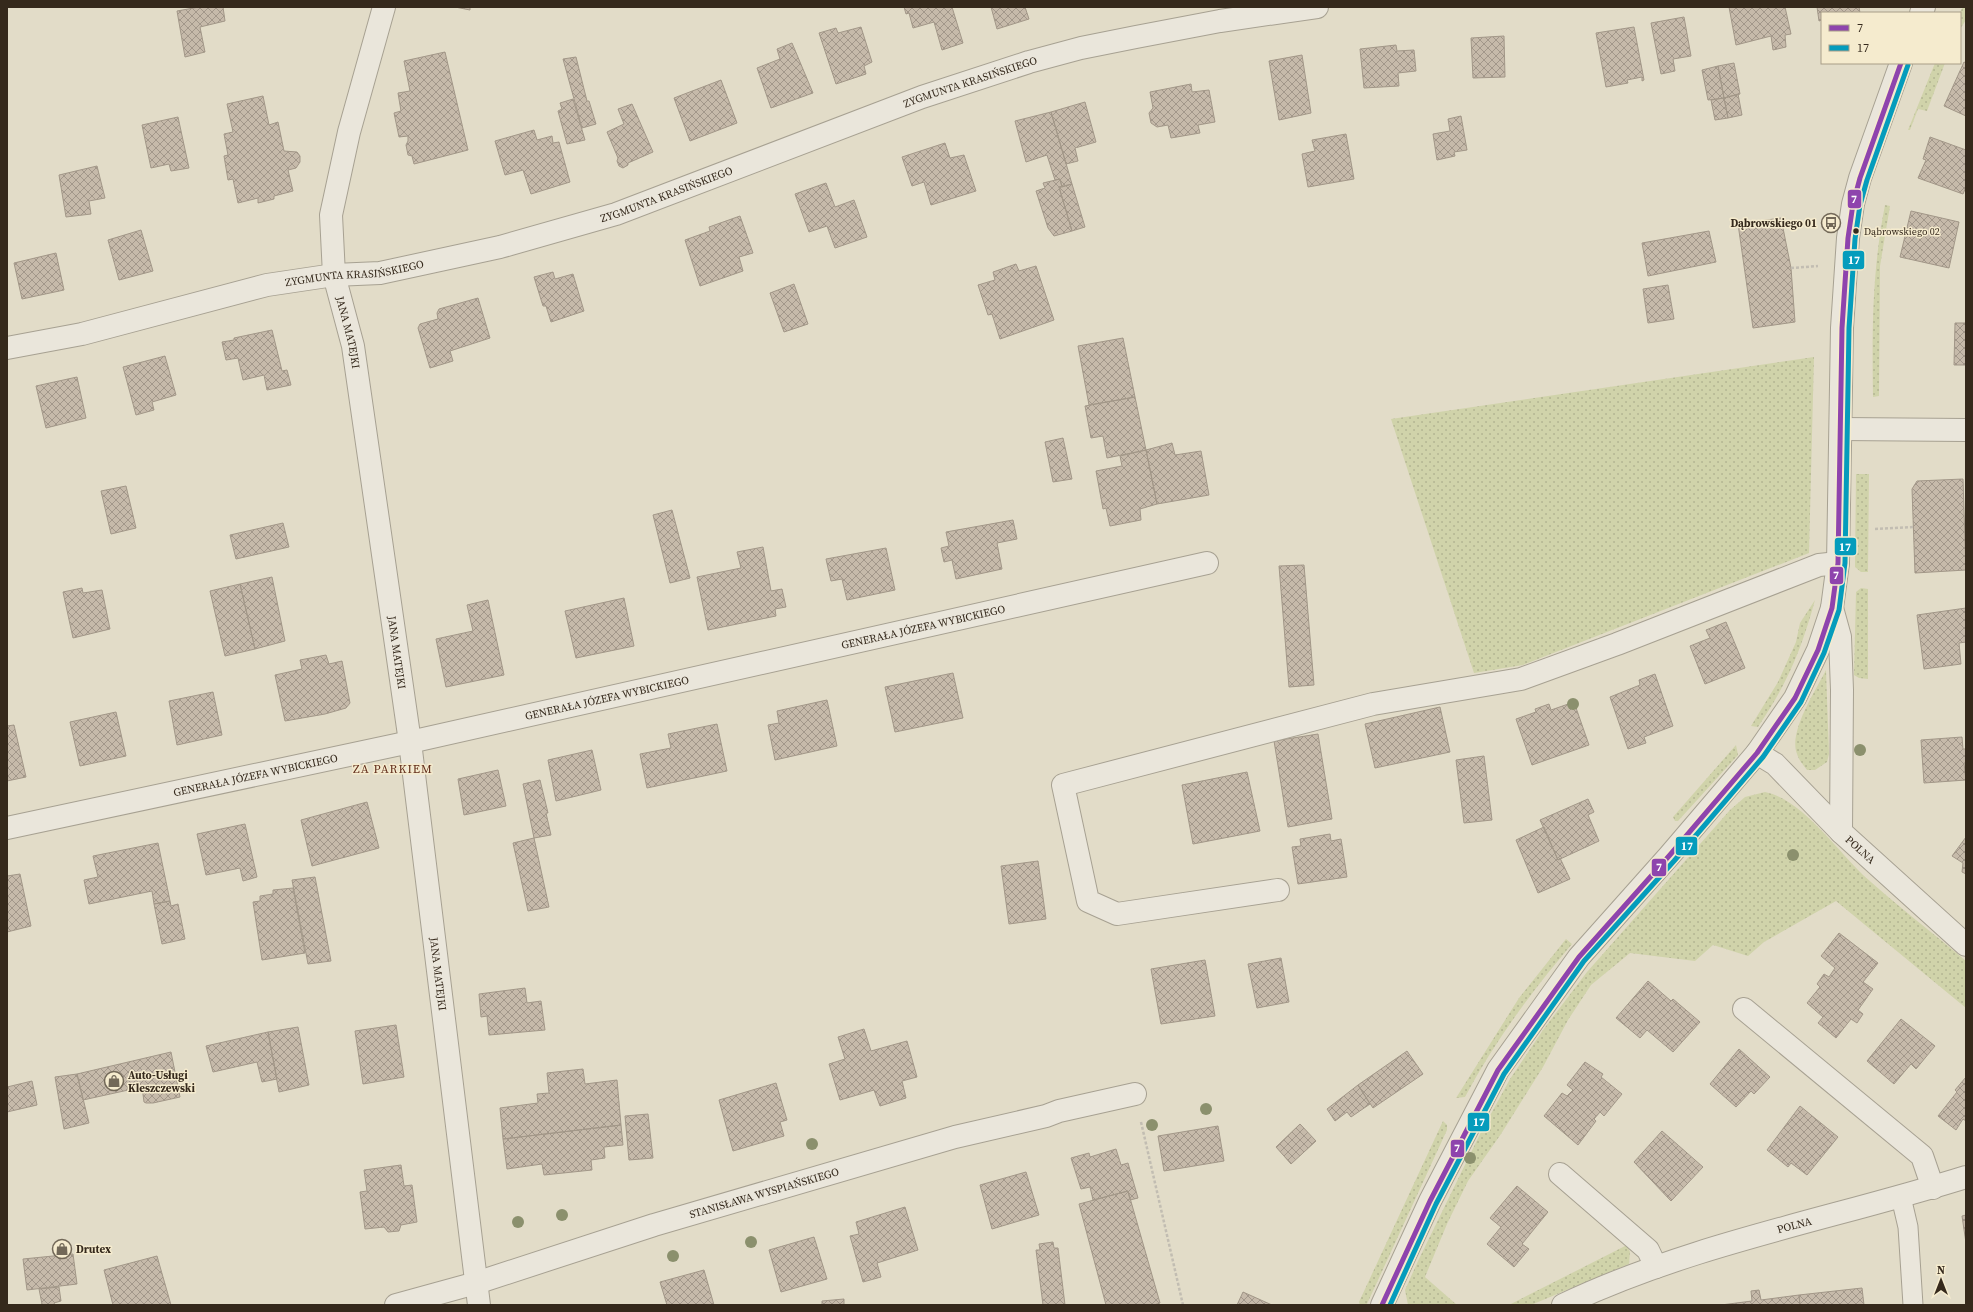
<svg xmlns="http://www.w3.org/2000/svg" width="1973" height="1312" font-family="'Source Serif 4',serif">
<defs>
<pattern id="grass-dots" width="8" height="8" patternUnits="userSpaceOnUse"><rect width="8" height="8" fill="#d0d3aa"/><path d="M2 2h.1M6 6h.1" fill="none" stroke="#b3b592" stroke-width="1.8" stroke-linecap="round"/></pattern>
<pattern id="building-cross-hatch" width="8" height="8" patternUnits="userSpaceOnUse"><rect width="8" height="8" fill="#c6baaa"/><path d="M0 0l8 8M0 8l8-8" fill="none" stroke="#a2978a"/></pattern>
</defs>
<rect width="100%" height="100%" fill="#e2dcc8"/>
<path fill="url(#grass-dots)" d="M1963 7H1966V20L1960 29 1959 13Z
M1935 63H1945L1927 111 1918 109 1910 130H1908Z
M1885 205 1890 206 1880 266 1879 396 1873 397C1872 329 1872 272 1885 205Z
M1814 357 1809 553 1523 665 1474 673 1391 419Z
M1856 474H1869L1868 572H1861L1855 567Z
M1861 588 1868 589V679L1859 678 1854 675 1856 592Z
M1815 600C1801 651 1787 684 1758 727L1751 726 1778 682 1796 642 1800 623Z
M1826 670 1829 754 1827 762 1815 770H1807C1803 765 1799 760 1797 754 1788 732 1816 690 1826 670Z
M1736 745 1738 755 1678 821H1675L1673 817Z
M1765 792C1801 799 1837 850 1863 875 1896 905 1932 932 1966 961V1008L1836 901 1764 942 1748 956 1713 945 1695 961 1630 953 1591 985 1568 1020 1543 1067 1501 1134 1468 1181 1447 1224 1425 1277 1457 1305H1408L1405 1290 1418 1261 1481 1132 1510 1079 1543 1030 1587 972 1730 810 1745 797Z
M1566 939 1572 944C1532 991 1494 1042 1465 1097L1456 1098 1519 998Z
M1443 1121 1447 1125V1130L1367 1304 1360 1305 1359 1302Z
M1627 1245 1630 1252 1629 1264 1531 1305H1509Z"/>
<path fill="url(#building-cross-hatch)" stroke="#a29788" d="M223 7 225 21 200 27 205 52 185 57 177 11 199 7Z
M455 7H470V10Z
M904 7H952L963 43 942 50 934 22 913 28 909 13 906 14Z
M991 7H1025L1029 19 997 29Z
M1729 7H1785L1791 34 1785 35 1786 47 1773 50 1771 36 1736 45Z
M1817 7H1859L1860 13H1822V20L1819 21Z
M1684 17 1691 56 1673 59 1675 71 1661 74 1651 23Z
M861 27 872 62 864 66 866 74 836 84 819 33 836 28 838 33Z
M1634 27 1644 80 1642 81V77L1627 80 1628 83 1606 87 1596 33Z
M1504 36 1505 77 1473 78 1471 38Z
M792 43 813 93 771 108 757 68 780 59 777 49Z
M1396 45 1397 51 1414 50 1416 71 1398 73 1399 86 1364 88 1360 49Z
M445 52 468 150 414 164 412 156 408 155 406 145 408 141V136L399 137 394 113 401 111 398 93 410 91 404 61Z
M1302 55 1311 113 1279 120 1269 61Z
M576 57 587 101H589L596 124 582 128 563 59Z
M1964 62 1966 63V116L1944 106Z
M1734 63 1740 94 1724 98 1718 66Z
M1718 66 1724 98 1708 100 1702 70Z
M721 80 737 123 690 141 674 98Z
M1191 84 1192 92 1209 90 1215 122 1198 125 1200 133 1171 138 1168 125 1157 127 1151 123 1149 113 1153 108 1150 92Z
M1738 94 1742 115 1728 118 1724 98Z
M263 96 269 125 278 122 284 151 297 152 300 156V162L296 168 288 170 293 191 274 196V199L258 203V198L238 203 233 179 228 180 224 156 228 155 224 134 233 132 227 104Z
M1724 98 1728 118 1715 120 1711 100Z
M573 99 585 140 567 144 558 111 562 109 560 103Z
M1085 102 1096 142 1075 148 1078 161 1066 164 1051 112Z
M632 104 653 152 628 163V165L623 168 619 166 617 161 618 158 607 132 624 124 618 109Z
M1051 112 1072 184 1062 187 1060 179 1055 180 1047 155 1026 162 1015 121Z
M1461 116 1467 150 1454 152 1455 156 1437 160 1433 134 1450 131 1448 119Z
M178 117 189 168 171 171 169 164 151 168 142 125Z
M534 130 537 140 552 136 553 143 559 142 570 182 531 194 523 170 505 175 495 141Z
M1346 134 1354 179 1308 187 1302 154 1315 151 1312 140Z
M1930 137 1966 150V187L1963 194 1918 178 1926 160 1923 159Z
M945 143 950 158 964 155 976 191 931 205 924 182 912 186 902 157Z
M97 166 105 198 89 201 91 214 66 217 59 175Z
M1060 179 1062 187H1059L1072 231 1054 236 1048 228 1036 191 1045 188 1043 183Z
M826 183 835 207 854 200 867 237 835 248 827 226 809 232 795 194Z
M1072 184 1085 227 1072 231 1059 187Z
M1911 211 1959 222 1949 268 1900 257Z
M740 216 753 253 739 257 743 271 700 286 685 240 710 231 709 227Z
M1781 218 1791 268 1795 322 1753 328 1738 224Z
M141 230 153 271 119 280 108 240Z
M1709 231 1716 262 1648 276 1642 243Z
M56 253 64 290 22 299 14 263Z
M1016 264 1019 271 1036 266 1054 320 1000 339 992 314 988 315 978 285 995 280 993 272Z
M553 272 555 279 573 274 584 311 551 322 546 306H543L534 277Z
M794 284 808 324 784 332 770 293Z
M1668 285 1674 319 1648 323 1643 289Z
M478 298 490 338 450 351 453 361 430 368 418 328 420 324 438 319 437 313 439 309Z
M1955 323H1966V365H1954Z
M272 330 282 371 287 370 291 385 267 390 264 375 243 380 238 358 226 360 222 342 234 340V338Z
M1123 338 1135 397 1089 405 1078 346Z
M165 356 176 395 152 402 154 410 136 415 123 367Z
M77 377 86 418 46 428 36 386Z
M1135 397 1146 450 1107 458 1103 436 1091 438 1085 406Z
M1063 438 1072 479 1053 482 1045 442Z
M1172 443 1175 455 1201 451 1209 495 1157 504 1146 450Z
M1146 450 1157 504 1140 509 1141 520 1110 526 1106 508 1103 509 1096 471 1122 466 1120 456Z
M1963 479 1966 570 1915 573 1912 489 1917 481Z
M126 486 136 528 111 534 101 491Z
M672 510 690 578 670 583 653 515Z
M1013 520 1017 539 997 543 1002 569 956 579 952 560 944 562 941 548 949 546 946 532Z
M283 523 289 547 236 559 230 535Z
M763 547 771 591 782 589 786 607 775 609 776 616 708 630 697 577 741 568 737 552Z
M886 548 895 590 847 600 842 579 831 581 826 559Z
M1304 565 1314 685 1289 687 1279 566Z
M272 577 285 641 255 649 240 584Z
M240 584 255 649 225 656 210 591Z
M82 588 83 593 102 590 110 629 73 638 63 592Z
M624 598 634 646 576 658 565 611Z
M488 600 504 675 446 687 436 639 473 631 467 605Z
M1966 608V642L1959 643 1961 664 1924 669 1917 615Z
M1726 622 1745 668 1705 684 1690 646 1710 638 1706 630Z
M326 655 329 664 342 661 350 703 346 708 325 714 285 721 275 675 302 669 300 660Z
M953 673 963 718 895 732 885 687Z
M1655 674 1673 726 1644 737 1646 743 1628 749 1610 697 1640 685 1639 680Z
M213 692 222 735 177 745 169 701Z
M827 700 837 746 775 760 768 725 779 723 777 711Z
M1574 702 1589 745 1532 765 1516 719 1536 712 1535 709 1549 704 1551 710Z
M1440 707 1450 752 1375 768 1365 724Z
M116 712 126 756 80 766 70 722Z
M717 724 727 771 647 788 640 754 671 748 668 734Z
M14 725 26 777 7 781V726Z
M1318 734 1332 819 1288 827 1274 741Z
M1962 737 1963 749H1966V763H1964L1966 780 1924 783 1921 740Z
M592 750 601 790 556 801 548 760Z
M1484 756 1492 820 1464 823 1456 760Z
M498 770 506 806 464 815 458 779Z
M1247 772 1260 831 1193 844 1182 785Z
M540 780 548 813H546L551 835 534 838 523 784Z
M1588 799 1594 812 1588 815 1599 841 1558 860 1540 820Z
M367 802 379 848 312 866 301 820Z
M245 824 257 877 243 881 240 868 206 875 197 834Z
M1544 827 1558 860 1560 858 1570 879 1538 893 1516 840Z
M1330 834 1331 841 1341 839 1347 877 1298 884 1292 847 1301 846 1300 839Z
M1966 837V874L1962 872 1963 863 1952 856Z
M534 838 549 907 528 911 513 843Z
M158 843 170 901 154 904 152 891 89 904 84 880 98 877 93 856Z
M1038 861 1046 919 1009 924 1001 866Z
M20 874 31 926 7 932V876Z
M315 877 331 961 308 964 292 880Z
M293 888 305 953 262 960 253 902 260 901V896L273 894V890Z
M170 901 171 906 178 904 185 939 162 944 154 904Z
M1839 933 1878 963 1863 982 1873 989 1858 1010 1863 1014 1857 1023 1851 1019 1836 1038 1818 1023 1823 1017 1807 1003 1820 987 1817 984 1824 974 1829 977 1835 968 1821 956Z
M1281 958 1289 1002 1257 1008 1248 964Z
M1205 960 1215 1016 1161 1024 1151 969Z
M1648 981 1671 1001 1673 999 1700 1022 1673 1052 1647 1030 1640 1038 1616 1018Z
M525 988 527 1003 541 1001 545 1030 489 1035 487 1016 481 1017 479 994Z
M1901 1019 1935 1046 1916 1069 1911 1064 1894 1084 1867 1061Z
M396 1025 404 1077 363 1084 355 1031Z
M298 1027 309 1085 279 1092 268 1032Z
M864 1029 871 1051 907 1041 917 1077 902 1081 906 1098 880 1106 874 1090 840 1100 829 1064 845 1059 838 1037Z
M268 1032 277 1079 262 1082 257 1062 213 1072 206 1046Z
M1739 1049 1770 1077 1754 1094 1751 1091 1736 1107 1710 1084Z
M1407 1051 1423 1074 1373 1108 1358 1085Z
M171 1052 180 1097 153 1103H146L144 1102 142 1087 83 1100 77 1074Z
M1585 1062 1603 1074 1601 1077 1622 1094 1604 1116 1600 1112 1594 1119 1596 1121 1578 1145 1544 1116 1562 1093 1567 1096 1573 1090 1567 1085Z
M583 1069 585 1084 617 1080 621 1125 503 1139 500 1108 538 1103 537 1094 549 1093 547 1073Z
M77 1074 89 1123 64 1129 55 1077Z
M1966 1077V1121L1963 1119 1956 1130 1938 1116 1957 1092 1955 1090Z
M32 1081 37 1105 7 1112V1087Z
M776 1083 787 1120 780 1122 784 1136 733 1151 719 1100Z
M1358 1085 1370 1104 1351 1117 1347 1112 1335 1121 1327 1109Z
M1800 1106 1838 1137 1807 1175 1791 1163 1788 1167 1767 1150Z
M648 1114 653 1158 629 1160 625 1116Z
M1300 1124 1316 1141 1291 1164 1276 1147Z
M621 1125 623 1145 604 1147 605 1158 591 1160 592 1170 544 1175 542 1164 507 1169 503 1139Z
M1218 1126 1224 1161 1164 1171 1158 1136Z
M1662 1131 1703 1167 1671 1201 1634 1162Z
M1116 1149 1121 1165 1128 1163 1138 1198 1130 1200 1128 1191 1093 1200 1090 1187 1081 1189 1071 1158 1089 1153 1090 1157Z
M401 1165 404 1186 412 1185 417 1222 401 1225 399 1231 388 1232 384 1227 365 1229 360 1192 367 1191 364 1170Z
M1026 1172 1039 1215 992 1229 980 1185Z
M1517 1186 1548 1212 1522 1244 1529 1249 1514 1267 1487 1244 1501 1227 1490 1218Z
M1128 1191 1160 1303 1154 1305H1106L1079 1204Z
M905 1207 918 1250 877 1263 881 1277 863 1282 850 1236 859 1234 856 1222Z
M1966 1215V1243L1962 1216Z
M814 1237 827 1279 781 1292 769 1250Z
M1053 1242 1054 1248H1058L1065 1305H1043L1036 1250H1040L1039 1244Z
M73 1254 77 1284 27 1290 23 1259Z
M157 1256 171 1305H113L104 1270Z
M704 1270 714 1305H667L660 1282Z
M59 1287 61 1301 54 1303 55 1305H39L42 1304 39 1289Z
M1862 1288 1864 1305H1800L1799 1295Z
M1759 1290 1761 1300 1799 1295 1800 1305H1721L1752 1301 1751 1291Z
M1243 1292 1272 1305H1237Z
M844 1299V1305H822V1301Z"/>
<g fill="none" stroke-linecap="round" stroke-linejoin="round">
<g stroke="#a7a192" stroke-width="21">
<path id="service" d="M1901 1197 1908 1227 1913 1305"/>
</g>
<g stroke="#a7a192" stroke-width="24">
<g id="minor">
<path id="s1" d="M384 7 349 132 331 215 334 275 353 346 410 742 479 1305"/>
<path d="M1921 13 1924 7"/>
<path id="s2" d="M7 348 82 334 267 285 334 275 380 273 500 247 616 214 922 97 1029 62 1081 48 1136 37 1220 21 1317 7"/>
<path d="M1841 429 1966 430"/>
<path d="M1832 608 1840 637 1842 690 1841 832"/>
<path id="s3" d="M1757 753 1775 764 1841 832 1966 945"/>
<path id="s4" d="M7 828 410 742 1207 563"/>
<path d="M1278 890 1117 914 1088 901 1063 785 1373 704 1521 679 1617 644 1819 565 1838 563"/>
<path d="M1744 1009 1922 1156 1933 1188"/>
<path d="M1560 1174 1648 1250 1656 1267"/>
<path id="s5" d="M396 1305 476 1283 654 1225 955 1137 1046 1116 1059 1111 1135 1094"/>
<path d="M1382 1305 1430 1201 1498 1070 1579 957 1669 856 1757 753 1795 698 1818 650 1832 608 1838 563 1842 328 1848 238 1853 204 1860 178 1901 63"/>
<path id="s6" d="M1563 1305C1691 1244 1832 1219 1966 1177"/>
</g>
</g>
<path stroke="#c2bdb2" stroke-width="2.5" stroke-dasharray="3 2" stroke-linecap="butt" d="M1791 268 1818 266
M1875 529 1914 527
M1141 1122 1183 1305"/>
<use href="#service" stroke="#eae6db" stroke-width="19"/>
<use href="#minor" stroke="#eae6db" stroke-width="22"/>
<g stroke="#f5ebce" stroke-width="8">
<path id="bus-1" d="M1382 1305 1430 1201 1498 1070 1579 957 1669 856 1757 753 1795 698 1818 650 1832 608 1838 563 1842 328 1848 238 1853 204 1860 178 1901 63"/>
</g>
<g stroke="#f5ebce" stroke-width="8">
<path id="bus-2" d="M1390 1305 1436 1204 1504 1074 1584 961 1674 861 1763 757 1801 702 1824 653 1839 610 1845 563 1849 328 1855 239 1860 205 1867 180 1908 65"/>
</g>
<use href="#bus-1" stroke="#8e44ad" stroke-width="5"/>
<use href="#bus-2" stroke="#059cbc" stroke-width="5"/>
</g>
<g fill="#8b906d">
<circle cx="1573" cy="704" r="6"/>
<circle cx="1860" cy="750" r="6"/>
<circle cx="1793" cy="855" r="6"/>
<circle cx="1206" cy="1109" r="6"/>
<circle cx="1152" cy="1125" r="6"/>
<circle cx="812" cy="1144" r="6"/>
<circle cx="1470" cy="1158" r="6"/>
<circle cx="562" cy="1215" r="6"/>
<circle cx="518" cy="1222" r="6"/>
<circle cx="751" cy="1242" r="6"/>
<circle cx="673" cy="1256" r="6"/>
</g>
<defs>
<g id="bus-ring" transform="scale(1)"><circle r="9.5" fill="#f5ebce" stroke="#726858" stroke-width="1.5"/><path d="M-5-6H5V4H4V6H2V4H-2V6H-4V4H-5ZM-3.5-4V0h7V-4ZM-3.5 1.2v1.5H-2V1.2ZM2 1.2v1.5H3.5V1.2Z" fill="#726858"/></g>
<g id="shop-ring" transform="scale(1)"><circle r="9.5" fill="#f5ebce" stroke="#726858" stroke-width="1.5"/><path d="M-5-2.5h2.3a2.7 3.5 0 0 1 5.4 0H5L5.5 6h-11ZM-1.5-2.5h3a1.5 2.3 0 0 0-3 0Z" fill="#726858"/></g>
</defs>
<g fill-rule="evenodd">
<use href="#bus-ring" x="1831" y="223"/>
<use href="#shop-ring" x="114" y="1081"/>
<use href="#shop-ring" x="62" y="1249"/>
</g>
<circle fill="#35291c" stroke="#f5ebce" stroke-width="1.5" cx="1856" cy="231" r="3.5"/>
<g text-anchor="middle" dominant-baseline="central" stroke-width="3" stroke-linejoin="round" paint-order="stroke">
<g font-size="10" fill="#35291c" stroke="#f5ebce" text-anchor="start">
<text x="1864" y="231">Dąbrowskiego 02</text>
</g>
<g font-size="11" fill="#35291c" stroke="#f5ebce">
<text stroke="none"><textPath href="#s2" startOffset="1003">ZYGMUNTA KRASIŃSKIEGO</textPath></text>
<text stroke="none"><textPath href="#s2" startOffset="679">ZYGMUNTA KRASIŃSKIEGO</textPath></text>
<text stroke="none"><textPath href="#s2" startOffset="356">ZYGMUNTA KRASIŃSKIEGO</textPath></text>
<text stroke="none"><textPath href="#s1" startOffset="334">JANA MATEJKI</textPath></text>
<text stroke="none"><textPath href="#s4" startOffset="938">GENERAŁA JÓZEFA WYBICKIEGO</textPath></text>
<text stroke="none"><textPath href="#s1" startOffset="658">JANA MATEJKI</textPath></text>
<text stroke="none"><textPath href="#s4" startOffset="614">GENERAŁA JÓZEFA WYBICKIEGO</textPath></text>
<text stroke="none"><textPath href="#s4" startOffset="254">GENERAŁA JÓZEFA WYBICKIEGO</textPath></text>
<text stroke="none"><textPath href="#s3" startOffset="142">POLNA</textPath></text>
<text stroke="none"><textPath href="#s1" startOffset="982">JANA MATEJKI</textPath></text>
<text stroke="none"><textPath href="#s5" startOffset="385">STANISŁAWA WYSPIAŃSKIEGO</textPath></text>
<text stroke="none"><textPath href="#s6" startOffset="245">POLNA</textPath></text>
</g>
<g font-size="11" font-weight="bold" fill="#35291c" stroke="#f5ebce" text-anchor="start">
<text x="1817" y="223" text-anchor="end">Dąbrowskiego 01</text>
<text x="128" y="1075">Auto-Usługi<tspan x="128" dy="13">Kleszczewski</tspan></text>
<text x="76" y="1249">Drutex</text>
</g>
<g font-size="12" letter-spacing="1" fill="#612d1b" stroke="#f5ebce">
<text x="393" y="769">ZA PARKIEM</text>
</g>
</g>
<g stroke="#f5ebce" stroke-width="1.5">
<rect x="1847" y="189" width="15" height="20" rx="4" fill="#8e44ad"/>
<rect x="1842" y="250" width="23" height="20" rx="4" fill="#059cbc"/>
<rect x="1834" y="537" width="23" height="19" rx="4" fill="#059cbc"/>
<rect x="1829" y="566" width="15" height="19" rx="4" fill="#8e44ad"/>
<rect x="1675" y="836" width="23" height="20" rx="4" fill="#059cbc"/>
<rect x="1651" y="858" width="16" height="19" rx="4" fill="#8e44ad"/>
<rect x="1467" y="1112" width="23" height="20" rx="4" fill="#059cbc"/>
<rect x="1450" y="1139" width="15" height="19" rx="4" fill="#8e44ad"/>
</g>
<g font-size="11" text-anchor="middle" font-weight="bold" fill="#fff">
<text x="1854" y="203">7</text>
<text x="1854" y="264">17</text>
<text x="1845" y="551">17</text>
<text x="1836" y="579">7</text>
<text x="1687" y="850">17</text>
<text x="1659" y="871">7</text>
<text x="1479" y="1126">17</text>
<text x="1457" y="1152">7</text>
</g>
<rect width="1973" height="1312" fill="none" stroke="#35291c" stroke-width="16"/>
<rect x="1821" y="12" width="140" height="52" fill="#f5ebce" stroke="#a89d87"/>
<rect x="1829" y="25" width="20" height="6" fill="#8e44ad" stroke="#a89d87"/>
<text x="1857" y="32" font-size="12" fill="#35291c">7</text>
<rect x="1829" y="45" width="20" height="6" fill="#059cbc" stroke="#a89d87"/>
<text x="1857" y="52" font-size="12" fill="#35291c">17</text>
<g transform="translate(1941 1280)" stroke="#f5ebce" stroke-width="3" paint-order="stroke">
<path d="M0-3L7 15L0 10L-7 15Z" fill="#35291c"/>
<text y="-6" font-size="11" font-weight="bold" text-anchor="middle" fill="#35291c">N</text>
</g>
</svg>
